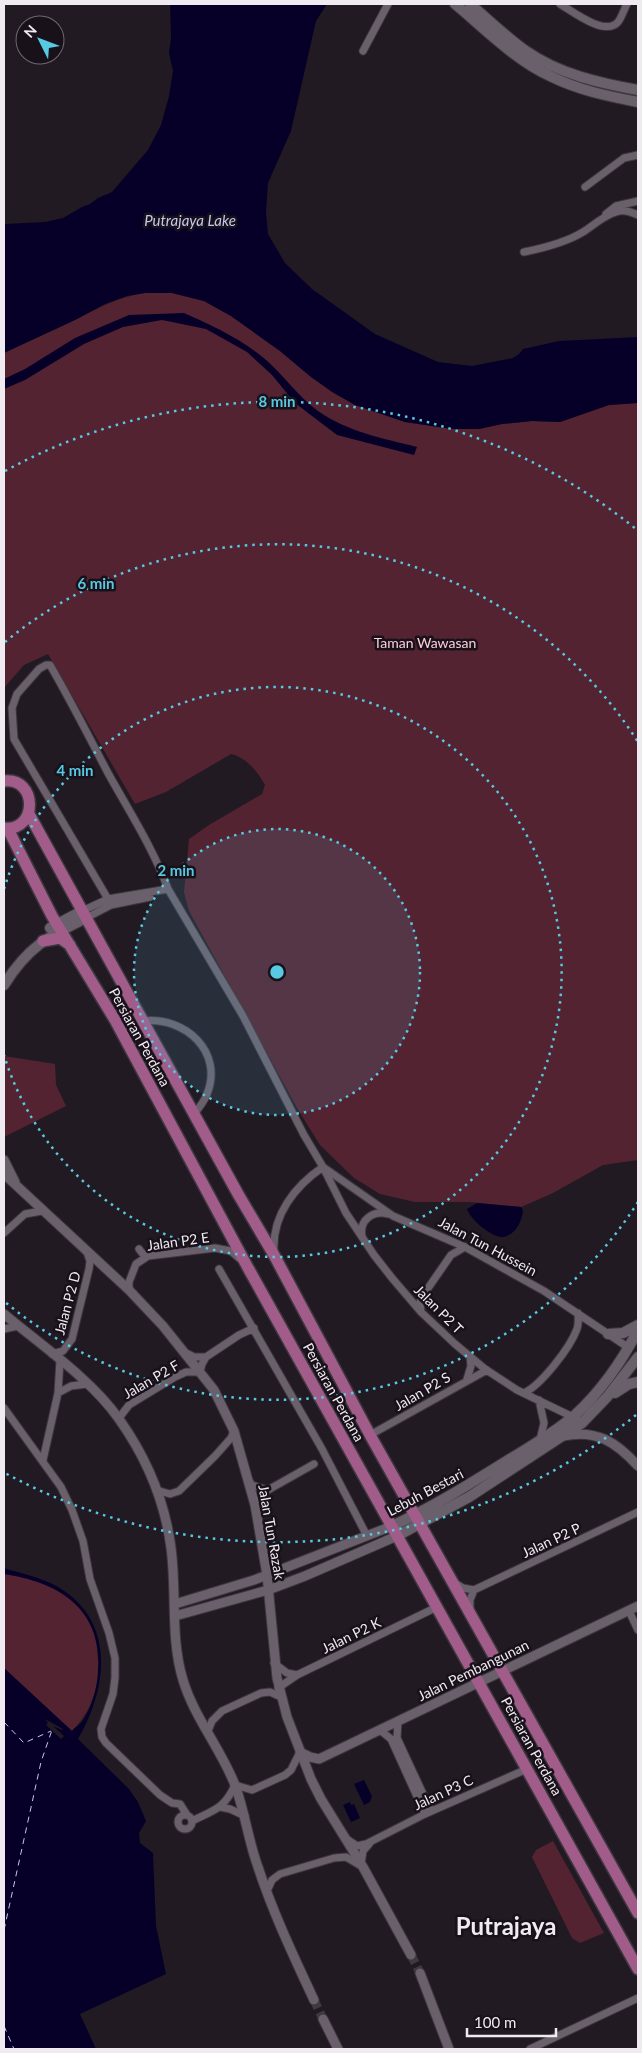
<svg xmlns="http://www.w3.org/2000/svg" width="642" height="2053" font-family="Lato,sans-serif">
<rect width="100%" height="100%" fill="#221a23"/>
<path fill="#542331" d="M145 293H172L204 301 231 316 280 351 311 377 355 405 405 422 452 429H479L502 424 532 421 560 422 609 405 638 403V1160L603 1165 553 1193 521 1207 470 1202H415L380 1194 354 1178 320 1145 297 1108 189 911 184 892 189 839 209 825 262 794 265 785C258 772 246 757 231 754L166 792 135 804 48 654 24 665 4 688V353C28 341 53 331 77 319 100 307 119 297 145 293Z
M4 1056 55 1064 56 1085 66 1106 4 1137Z
M4 1574C61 1582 107 1612 98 1677 95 1698 87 1716 72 1731L4 1668Z
M553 1841 604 1933 580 1943 572 1938 532 1857 536 1850Z"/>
<path fill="#060029" d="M170 4H327L316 21 291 131 268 183 266 212 268 234 285 263 312 289 375 334 438 362 472 366 513 358 519 354 523 349 559 341 638 337V403L609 405 560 422 532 421 502 424 479 429H452L405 422 355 405 332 392 311 377 280 351 231 316 204 301 172 293H145L127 296 105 304 77 319 4 353V224L45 222 63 218 82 207 90 204 98 198 112 192 148 150 161 125 169 96 173 71 169 53 171 38Z
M184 313C211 325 237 337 260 355 281 371 296 395 318 411 348 432 382 438 417 447L414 455 337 435 295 403 272 375 247 352 206 329 162 320 123 327 84 344 25 380 4 389V379L25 369 75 338 129 315Z
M477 1203 521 1207 523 1210C522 1221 516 1235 503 1237 492 1238 470 1219 467 1209Z
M4 1568C22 1574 41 1577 58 1587 117 1622 107 1689 78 1739L129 1789 138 1802 146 1821 139 1833 140 1843 153 1853 156 1926 166 1974 80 2014 96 2049H4V1668L72 1731C75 1727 80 1725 83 1720 92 1707 98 1686 98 1669 102 1608 58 1582 4 1574Z
M364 1780 372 1796 370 1802 364 1805 354 1784Z
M350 1802 351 1805 354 1804 360 1818 351 1822 343 1805Z"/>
<path fill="#221a23" d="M45 1719 63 1729 62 1730 53 1726 64 1736 61 1739 46 1725 48 1723Z"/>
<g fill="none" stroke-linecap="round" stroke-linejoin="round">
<path stroke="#c3c8f1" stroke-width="1" stroke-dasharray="6 5" stroke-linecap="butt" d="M4 1722 24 1743 51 1731
M4 1930 41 1762 52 1730
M4 2026 14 2049"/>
<path stroke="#413942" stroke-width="9" stroke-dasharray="9 4.5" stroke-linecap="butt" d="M411 1955 420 1973
M314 2000 323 2019"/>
<g stroke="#3d373e" stroke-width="9">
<path id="minor" d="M560 4C572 11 605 37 618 22 622 17 624 9 627 4
M363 51 388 4
M585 187 624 158 638 155
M606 214 616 206 638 201
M524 252C544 248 565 243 583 232 594 225 603 216 616 212 624 209 631 212 638 215
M108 899 14 739 12 708 17 694 39 669 46 665H50C71 701 89 737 108 773 129 811 153 848 168 889L243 1016 304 1135 323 1167 346 1213 374 1255 392 1278 421 1312 455 1344 485 1369 517 1390 577 1419
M82 911 108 899 168 889
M86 918 111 905 150 897
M143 1021C185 1016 224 1052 207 1094 204 1102 199 1108 194 1114
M323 1167 393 1216 465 1247 499 1266 544 1291 629 1348
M4 1233 25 1214 42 1211
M362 1236C359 1220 373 1210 388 1214
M139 1249 142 1253 148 1256
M274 1251C272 1215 295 1186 323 1167
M219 1269 322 1449 367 1536
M129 1290V1282L136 1264 148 1256 215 1248 231 1251 239 1258
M421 1312 420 1302 424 1294 451 1255 465 1247
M4 1329 18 1326
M52 1354 63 1351 72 1339 89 1269 90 1261 87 1252
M206 1357 239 1335 254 1328
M467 1379 471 1366 470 1356
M58 1393 71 1386 87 1384
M524 1393C541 1385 570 1348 577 1329 579 1324 578 1319 578 1313
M539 1400 544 1423 540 1440
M4 1408 61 1487 72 1510 83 1541 90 1579 109 1633 115 1658V1678L113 1694 101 1729 102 1737 106 1743 160 1795 172 1803 180 1804 187 1815
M119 1418 129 1405 175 1377 186 1372H200L202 1364 206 1357H194L184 1352
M370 1435 487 1370
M43 1460 58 1393 60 1360
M249 1481 252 1485 268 1490 255 1505
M156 1490 170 1494 179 1491 215 1456 231 1438 234 1431
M268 1490 314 1464
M455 1583 463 1588 474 1590 638 1512
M470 1611V1600L474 1590
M629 1611 638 1630
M274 1663 287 1673 297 1675
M278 1688 297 1675 437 1607
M398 1721 397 1738 431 1811
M380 1730 391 1739 425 1814
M208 1731 212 1721 222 1711 261 1693 270 1692 281 1697
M220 1807 230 1809 245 1816
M178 1822a7 7 0 1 1 14 0a7 7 0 1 1-14 0Z
M192 1821C214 1810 224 1809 235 1785L252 1790 285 1775 291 1770 300 1752
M348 1840 357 1846 366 1844 425 1814 527 1769
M361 1864 363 1851 370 1843
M267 1891 272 1880 280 1874 334 1858 346 1857 363 1867
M530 2049 638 1998"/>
</g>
<g stroke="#3d373e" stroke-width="11">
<path id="tertiary" d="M4 1160 15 1182
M4 1174 129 1290 163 1326 214 1390 234 1431 255 1505 267 1575 277 1678 287 1717 311 1779 321 1799 363 1867 411 1955
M4 1314C41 1345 92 1380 119 1419 146 1457 165 1502 171 1548 177 1592 170 1638 183 1680 194 1717 221 1749 235 1785 245 1812 248 1840 258 1867 273 1913 294 1957 314 2000
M563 1436C597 1429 616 1442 638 1466
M175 1604 254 1580 392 1526
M175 1616 268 1590 305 1576 397 1536
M300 1752 310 1757 319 1759 638 1606
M420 1973 449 2049
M323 2019 338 2049"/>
</g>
<g stroke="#3d373e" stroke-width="12">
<path id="secondary" d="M455 4C484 28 515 60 550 76 578 90 607 96 638 102
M470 4C488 19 506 37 526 51 559 74 599 83 638 90
M50 928 82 911
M4 985C28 947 47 937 86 918
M608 1334 623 1333 638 1325
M615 1393 629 1384 638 1382
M392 1526C431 1508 468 1485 505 1462 528 1448 554 1433 575 1415 601 1391 622 1361 638 1330
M397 1536 469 1497 582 1423 607 1397 638 1357"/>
</g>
<g stroke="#3d373e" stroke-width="14">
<path id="primary" d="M4 781C38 777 38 832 4 828
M29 814 238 1194 274 1255 370 1435 638 1913
M8 829 52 916 115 1020 247 1266 638 1969
M43 941 60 938 70 945"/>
</g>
<use href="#minor" stroke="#6a606b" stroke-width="7"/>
<use href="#tertiary" stroke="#6a606b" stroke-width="9"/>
<use href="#secondary" stroke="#6a606b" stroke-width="10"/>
<use href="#primary" stroke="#a15c8a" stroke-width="11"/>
</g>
<circle cx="277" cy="972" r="143" fill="#58c9e3" fill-opacity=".12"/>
<g fill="none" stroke="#58c9e3" stroke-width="2.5" stroke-dasharray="2.5 5">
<circle cx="277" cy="972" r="143"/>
<path d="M4 889A285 285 0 1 1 4 1055"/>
<path d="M638 1202A428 428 0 0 1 5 1302M5 642A428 428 0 0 1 638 742"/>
<path d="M636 1415A570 570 0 0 1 5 1473M5 471A570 570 0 0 1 636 529"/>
</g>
<g text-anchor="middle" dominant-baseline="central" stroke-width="5" stroke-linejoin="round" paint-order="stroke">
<g font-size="14" fill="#fecdd7" stroke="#18111a">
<text x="425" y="642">Taman Wawasan</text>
</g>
<g font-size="14" fill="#f0eaf1" stroke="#18111a">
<text transform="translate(140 1037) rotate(61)">Persiaran Perdana</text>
<text transform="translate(178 1241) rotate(-8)">Jalan P2 E</text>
<text transform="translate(488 1246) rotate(28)">Jalan Tun Hussein</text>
<text transform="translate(67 1303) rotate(-75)">Jalan P2 D</text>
<text transform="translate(439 1309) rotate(45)">Jalan P2 T</text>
<text transform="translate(151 1379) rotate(-30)">Jalan P2 F</text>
<text transform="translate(422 1391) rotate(-30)">Jalan P2 S</text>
<text transform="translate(334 1392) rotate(61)">Persiaran Perdana</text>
<text transform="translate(425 1492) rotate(-28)">Lebuh Bestari</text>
<text transform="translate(272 1532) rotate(80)">Jalan Tun Razak</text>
<text transform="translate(551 1540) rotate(-25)">Jalan P2 P</text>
<text transform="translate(351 1635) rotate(-26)">Jalan P2 K</text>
<text transform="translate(473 1670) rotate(-26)">Jalan Pembangunan</text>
<text transform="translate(532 1746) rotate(61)">Persiaran Perdana</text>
<text transform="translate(443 1792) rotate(-25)">Jalan P3 C</text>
</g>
<g font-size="15" font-style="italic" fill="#c3c8f1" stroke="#18111a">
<text x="190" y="220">Putrajaya Lake</text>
</g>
<g font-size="24" font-weight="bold" fill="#f0eaf1" stroke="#18111a">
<text x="506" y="1925">Putrajaya</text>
</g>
</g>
<circle cx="277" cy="972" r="8" fill="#58c9e3" stroke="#18111a" stroke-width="2.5"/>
<g font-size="15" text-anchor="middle" font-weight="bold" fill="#58c9e3" stroke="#18111a" stroke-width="5" stroke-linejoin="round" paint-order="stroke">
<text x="277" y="407">8 min</text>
<text x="96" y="589">6 min</text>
<text x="75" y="776">4 min</text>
<text x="176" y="876">2 min</text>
</g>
<rect width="642" height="2053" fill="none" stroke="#f0eaf1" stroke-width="10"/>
<g transform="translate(40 40) rotate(312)"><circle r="24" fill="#18111a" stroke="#6e6870"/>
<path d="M0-4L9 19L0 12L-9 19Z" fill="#58c9e3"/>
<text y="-8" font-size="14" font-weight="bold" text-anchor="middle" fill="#f0eaf1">N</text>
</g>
<path d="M467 2028v8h89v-8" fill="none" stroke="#f0eaf1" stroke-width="2.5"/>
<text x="474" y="2028" font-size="15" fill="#f0eaf1" stroke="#18111a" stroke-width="4" paint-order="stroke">100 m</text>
</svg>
